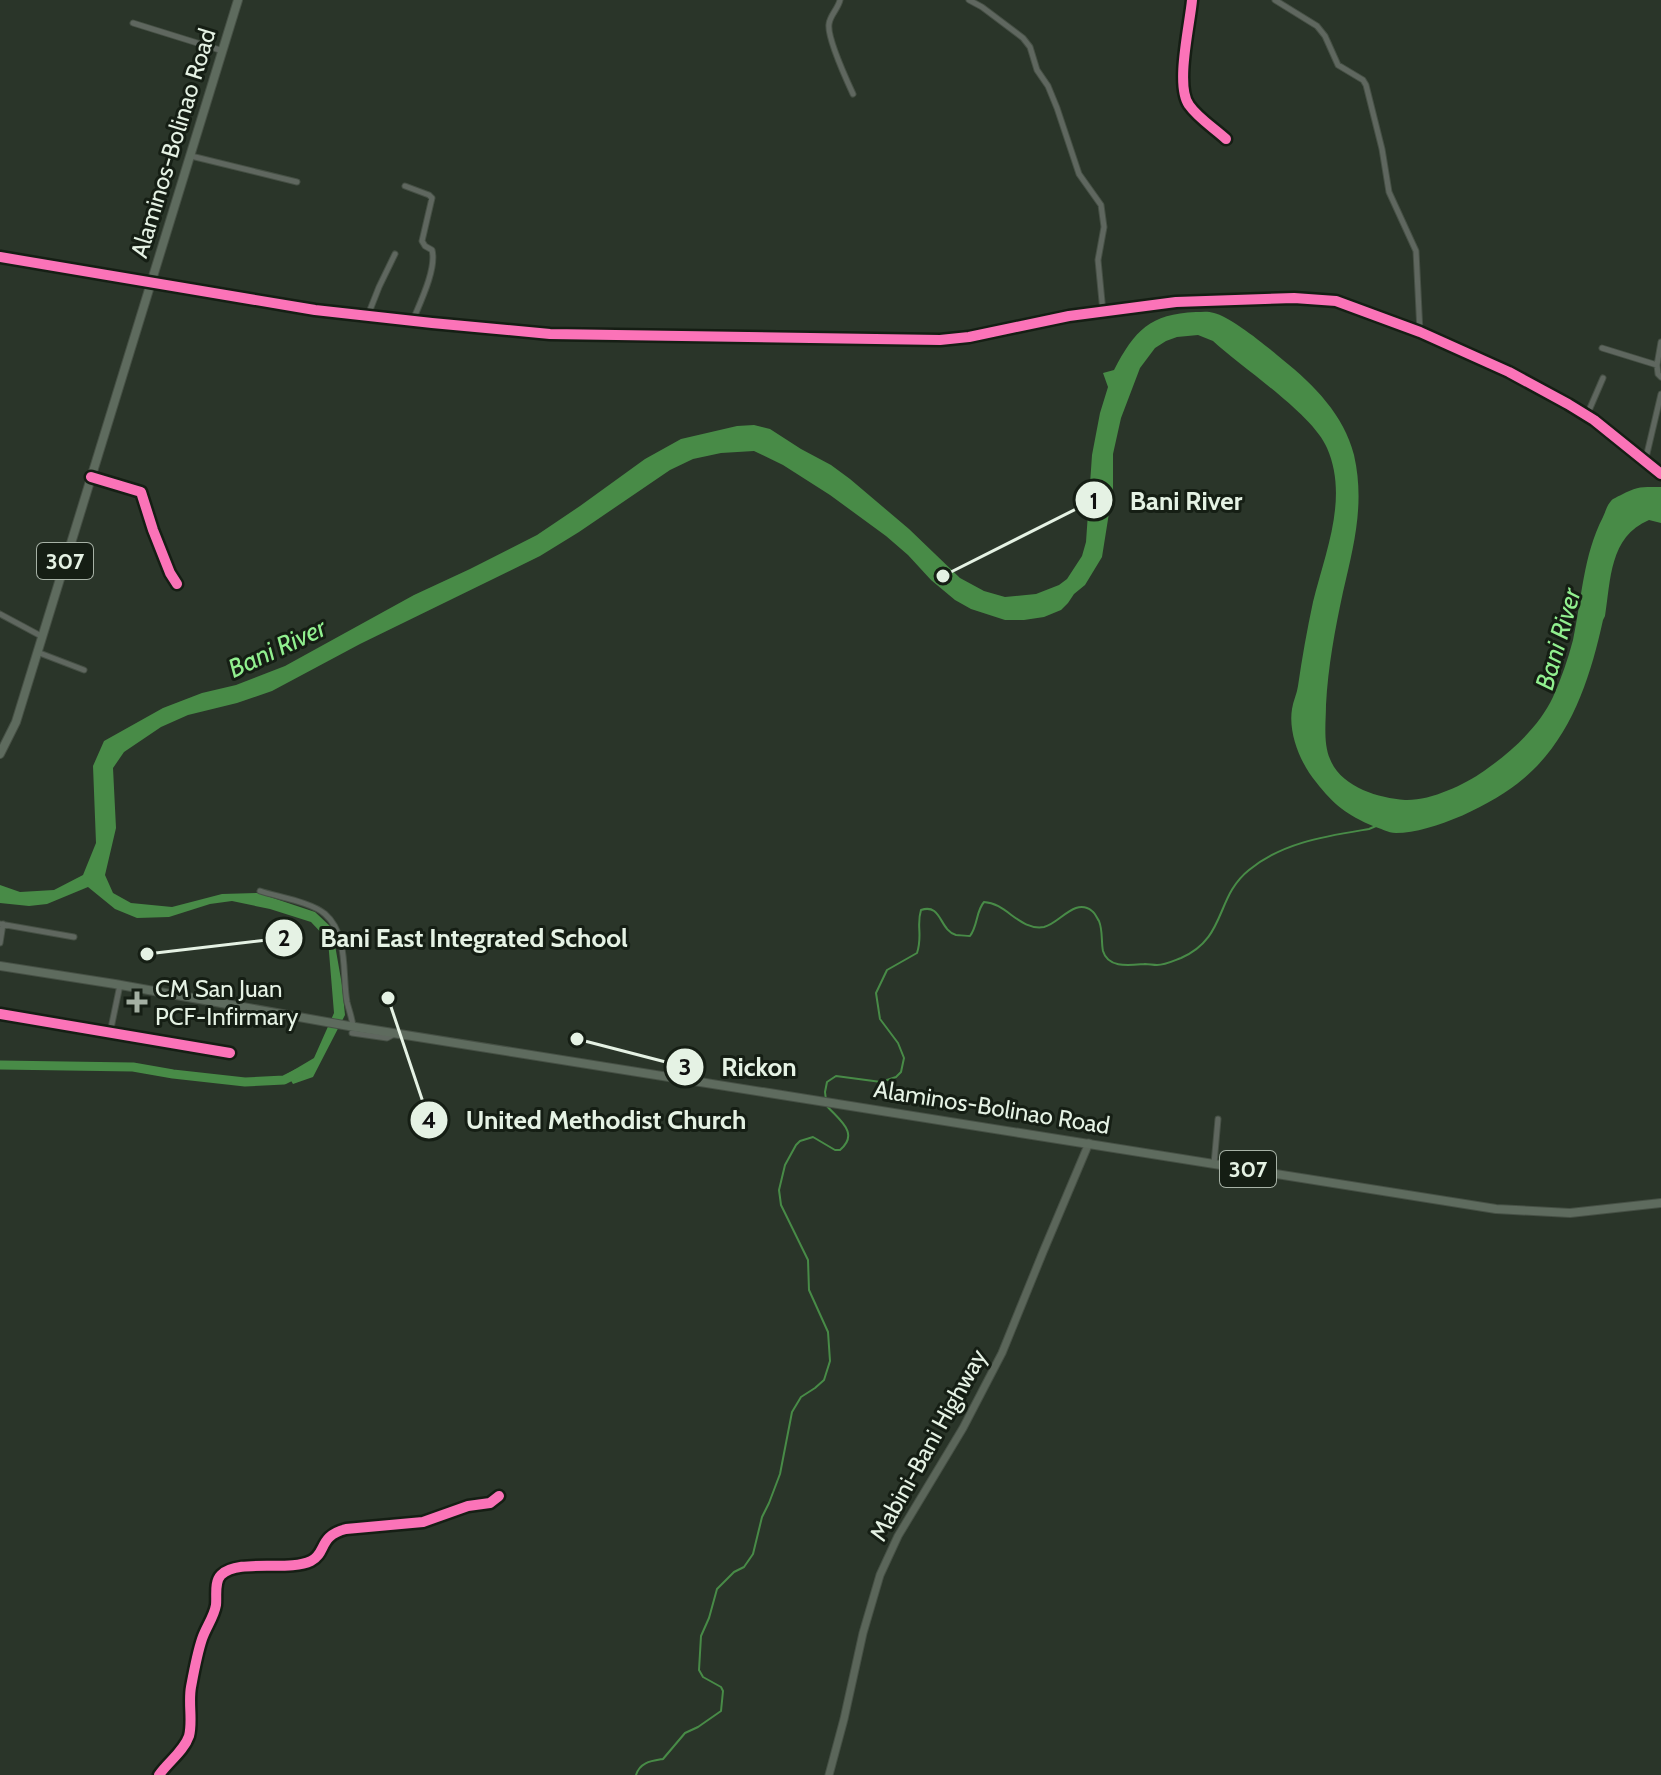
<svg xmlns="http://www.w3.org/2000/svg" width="1661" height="1775" font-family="Cabin,sans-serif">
<rect width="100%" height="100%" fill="#2a3529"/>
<path fill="#488b47" d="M1196 312C1202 312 1208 311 1214 313 1230 316 1269 348 1283 360 1314 385 1344 415 1354 455 1365 503 1354 545 1343 592 1335 629 1328 667 1326 705 1326 721 1323 743 1330 759 1341 787 1378 798 1405 800 1430 801 1464 785 1484 771 1511 752 1539 727 1553 697 1561 679 1568 659 1573 640 1582 598 1583 556 1603 517 1605 513 1607 505 1611 501 1612 499 1619 496 1621 495 1638 486 1641 487 1661 487V523L1649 520C1609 537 1611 580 1605 616L1603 620C1590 679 1571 739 1523 779 1494 804 1433 833 1396 833 1388 833 1380 828 1373 826 1347 815 1334 805 1316 782 1301 764 1288 734 1292 709 1293 701 1297 694 1298 686 1302 658 1307 630 1313 602 1325 553 1349 498 1327 448 1313 414 1242 368 1213 341L1198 335 1177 337 1166 341 1155 348 1140 368 1121 418 1113 454V488L1102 557 1085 585 1074 594 1068 603 1061 610 1044 617 1024 620H1005L971 609 955 600 931 580 908 555 886 536 830 495 783 465 754 451 721 453 693 459 670 470 579 532 540 556 360 644 272 691 237 703 188 715 161 727 124 752 113 768 116 828 105 875 113 893 131 903 172 907 222 894 258 893 315 912 332 928 342 985 345 1015 313 1077 293 1084 287 1074 314 1058 334 1013 328 940 311 922 270 909 232 901 210 904 169 917 137 918 115 909 88 887 47 904 29 906 0 903V885L20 892 54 890 83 875 96 843 93 766 104 741 163 708 202 693 236 685 285 666 414 595 470 569 537 535 580 506 645 459 681 439 737 426 754 425 770 429 801 449 831 465 850 479 909 529 960 578 984 591 1005 597 1036 594 1059 585 1067 579 1082 556 1086 542 1092 455 1100 413 1108 387 1103 373 1114 370C1135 330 1150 314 1196 312Z"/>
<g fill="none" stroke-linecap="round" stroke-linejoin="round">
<path stroke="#488b47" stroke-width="2" d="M826 1100 825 1092 827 1082 836 1076 881 1082 896 1077 901 1072 904 1058 898 1043 880 1019 876 993 887 970 917 953C923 935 916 926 921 910 942 903 939 930 956 935 957 935 968 936 970 936 978 925 976 911 984 902 1007 903 1019 931 1044 927 1059 924 1075 897 1092 911 1095 913 1097 918 1099 921 1103 931 1101 941 1103 951 1108 969 1131 965 1145 964 1149 964 1153 965 1157 965 1165 965 1173 961 1181 958 1227 938 1215 897 1249 870 1283 842 1327 836 1369 829L1376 826
M636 1775C640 1762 651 1761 663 1759L685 1733 698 1727 721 1711 723 1691 721 1687 703 1677 699 1670 701 1636 709 1618 717 1589 734 1572 744 1567 753 1554 762 1517 769 1503 780 1474 792 1412 801 1397 815 1388 824 1380 830 1361 828 1332 809 1290 808 1260 781 1205 779 1190 785 1165 796 1145 800 1141 813 1137 835 1150H840C860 1133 839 1120 827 1106"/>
<path stroke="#488b47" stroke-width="9" d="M0 1065 133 1067 173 1074 245 1082 284 1080 298 1073"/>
<g stroke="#465045" stroke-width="7">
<path id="street" d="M840 0C838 9 830 15 829 24 827 37 847 81 853 94
M969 0 982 7 1023 38 1030 47 1037 70 1048 86 1057 108 1079 174 1101 205 1104 227 1098 260 1103 312
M1192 0C1190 24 1175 86 1189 105 1198 118 1214 128 1226 139
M1275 0 1317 26 1325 36 1338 65 1363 80 1366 85 1382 149 1389 192 1416 251 1420 332
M133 23 223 51
M191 156 297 182
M405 186 429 195 432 198 422 241 425 246 432 250C437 268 420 303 413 320
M0 257 315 310 432 323 550 334 940 340 969 337 1069 316 1176 302 1294 298 1336 301 1420 332 1509 372 1568 404 1594 420 1661 474
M368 315 379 287 395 254
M1602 348 1657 365 1658 374 1661 377
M1657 365 1661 342
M1587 415 1603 378
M1645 462 1661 394
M92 477 141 492 153 530 170 573 177 584
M0 614 41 636
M37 652 84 670
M260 891C278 897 311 902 325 914 349 935 342 975 347 1002 349 1010 352 1018 353 1026
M0 924 74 937
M0 943 3 924
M0 1014 230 1053
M110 1033 120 985
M352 1033 387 1038 396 1033
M1214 1164 1218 1119
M159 1775C168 1762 184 1751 189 1736 193 1721 188 1703 191 1687 194 1671 197 1654 202 1639 206 1627 214 1617 216 1605 217 1596 214 1582 221 1575 238 1558 289 1572 311 1561 327 1553 318 1536 346 1529L423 1522 468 1506 490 1503 499 1496"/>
</g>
<g stroke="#465045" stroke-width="9">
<path id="secondary" d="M829 1775 844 1719 863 1633 880 1575 898 1536 963 1428 1002 1353 1043 1252 1089 1143"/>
</g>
<g stroke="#465045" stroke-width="10">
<path id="primary" d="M0 754 16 722 238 0
M0 966 115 984 349 1026 1496 1209 1570 1213 1661 1203"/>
</g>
<use href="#street" stroke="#5f675f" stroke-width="5"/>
<use href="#secondary" stroke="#5b665a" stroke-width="7"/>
<use href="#primary" stroke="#5e6b5e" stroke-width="8"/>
<g stroke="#151e14" stroke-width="15">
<path id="cycleway" d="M1192 0C1190 24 1175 86 1189 105 1198 118 1214 128 1226 139
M0 257 315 310 432 323 550 334 940 340 969 337 1069 316 1176 302 1294 298 1336 301 1420 332 1509 372 1568 404 1594 420 1661 474
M91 477 141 492 153 530 170 573 177 584
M0 1014 230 1053
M159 1775C168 1762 184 1751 189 1736 193 1721 188 1703 191 1687 194 1671 197 1654 202 1639 206 1627 214 1617 216 1605 217 1596 214 1582 221 1575 238 1558 289 1572 311 1561 327 1553 318 1536 346 1529L423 1522 468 1506 490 1503 499 1496"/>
</g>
<use href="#cycleway" stroke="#fb73b8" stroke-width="10"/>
</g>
<path fill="#a4b0a3" stroke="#151e14" stroke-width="3" d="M133 990h8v8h8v8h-8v8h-8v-8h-8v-8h8z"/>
<g text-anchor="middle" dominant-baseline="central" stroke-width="6" stroke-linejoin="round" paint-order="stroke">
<g fill="#151e14" stroke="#a7b2a6" stroke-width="2">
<rect x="37" y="543" width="56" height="36" rx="6"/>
<rect x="1220" y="1151" width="56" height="36" rx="6"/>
</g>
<g font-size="22" font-weight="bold" fill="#e5f2e4">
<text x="65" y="561">307</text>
<text x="1248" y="1169">307</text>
</g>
<g font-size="24" fill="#e5f2e4" stroke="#151e14">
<text transform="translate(173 143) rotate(-73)">Alaminos-Bolinao Road</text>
<text transform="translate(992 1107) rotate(9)">Alaminos-Bolinao Road</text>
<text transform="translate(928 1445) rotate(-61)">Mabini-Bani Highway</text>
</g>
<g font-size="24" fill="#e5f2e4" stroke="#151e14" text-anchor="start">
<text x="155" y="988">CM San Juan<tspan x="155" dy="28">PCF-Infirmary</tspan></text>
</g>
<g font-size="26" font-style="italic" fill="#91f08f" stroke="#151e14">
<text transform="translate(1558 639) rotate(-74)">Bani River</text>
<text transform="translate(277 648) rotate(-25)">Bani River</text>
</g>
</g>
<path fill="none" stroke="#e5f2e4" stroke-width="3" d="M943 576L1094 500M147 954L284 938M577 1039L685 1067M388 998L429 1120"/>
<g fill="#e5f2e4" stroke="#151e14" stroke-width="3">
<circle cx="943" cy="576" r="8"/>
<circle cx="147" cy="954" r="8"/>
<circle cx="577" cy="1039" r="8"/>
<circle cx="388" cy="998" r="8"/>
<circle cx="1094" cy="500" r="20"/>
<circle cx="284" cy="938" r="20"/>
<circle cx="685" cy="1067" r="20"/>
<circle cx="429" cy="1120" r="20"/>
</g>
<g font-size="24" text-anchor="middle" font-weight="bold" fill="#111">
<text x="1094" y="509">1</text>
<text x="284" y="946">2</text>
<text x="685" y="1075">3</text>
<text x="429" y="1128">4</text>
</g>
<g font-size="26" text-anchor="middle" font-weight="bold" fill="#e5f2e4" stroke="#151e14" stroke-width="6" stroke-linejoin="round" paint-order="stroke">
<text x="1186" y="510">Bani River</text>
<text x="474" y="947">Bani East Integrated School</text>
<text x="759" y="1076">Rickon</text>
<text x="606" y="1129">United Methodist Church</text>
</g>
</svg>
